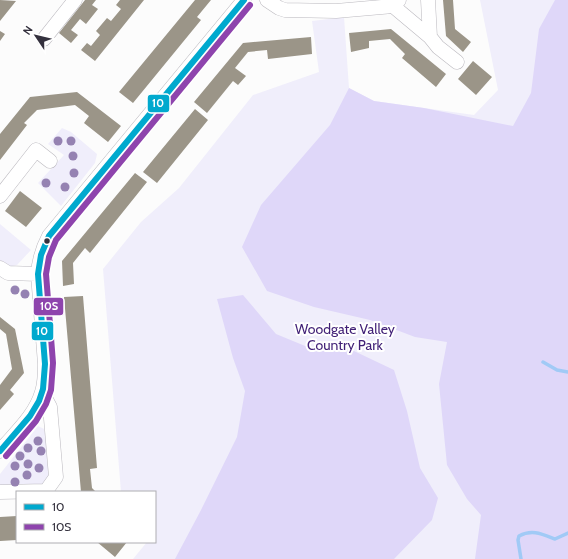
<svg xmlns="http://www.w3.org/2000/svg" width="568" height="559" font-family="Cabin,sans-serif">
<rect width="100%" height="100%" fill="#fcfcfc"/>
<path fill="#f0eefb" d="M480 0H568V559H133L147 542H155V492H121L103 269 141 222 179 188 253 95 319 72 312 21 344 17 349 88 374 101 474 115 498 90Z
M62 128 71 132 97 154 95 163 61 206 38 183 64 155 48 144Z
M0 224 31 250 17 265 7 267 0 261Z
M38 426 44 429 46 438 49 477 43 484 0 488V474Z"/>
<path fill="#dfd7f9" d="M555 0H568V559H475L481 515 467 499 447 465 439 384 447 342 415 337 370 320 314 307 267 291 242 247 261 205 330 125 349 88 374 101 424 108 513 126 531 93 539 29Z
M243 295 276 334 310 348 354 351 394 370 407 411 420 468 438 498 432 520 394 559H175L201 510 237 437 245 391 233 358 217 299Z"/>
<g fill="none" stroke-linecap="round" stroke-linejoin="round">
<path stroke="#a1caf6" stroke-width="3.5" d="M543 362 557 370 568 372
M521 559 518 540 519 536C532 529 542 534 555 539L568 533"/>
</g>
<path fill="#9b9588" d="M0 0 16 1 0 21Z
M85 0H96L92 5 98 9 86 24 80 19 71 30 78 35 71 43 59 33Z
M120 0H144L95 61 81 50 87 43 91 46 100 35 96 31 107 18 111 21 121 9 116 5Z
M195 0H211L197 17 201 20 133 103 119 92Z
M443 0H453L455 29 471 42 463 52 446 36Z
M391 29 446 74 436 87 402 58 405 54 390 39 369 41V48L351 52 349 33Z
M0 31 5 34 0 41Z
M311 37 312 54 268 59 267 50 248 52 235 68 246 76 238 85 233 81 207 113 194 102 243 43Z
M473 61 492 77 476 95 458 79Z
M77 92 121 126 108 142 84 123 89 116 75 105 37 110 24 123 27 125 0 160V134L30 97Z
M195 109 208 120 157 183 143 172Z
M135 173 147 182 90 253 85 248 73 263 74 284 63 286 62 261Z
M20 191 42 208 26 227 5 211Z
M83 296 97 468 90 469 92 488 96 492H81L64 297Z
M0 317 15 329 24 373 10 390 14 394 0 410V385L12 369 6 334 0 329Z
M17 516V540L0 541V517Z
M97 542H127L115 557Z"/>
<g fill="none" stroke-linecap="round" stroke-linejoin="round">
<g stroke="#bbb9bf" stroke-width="15">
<path id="minor" d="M267 0 279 8 285 10 336 11 393 6 399 0
M393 6 430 37 428 0
M430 37 438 47 457 62
M44 39 75 0
M0 196 36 150 50 161
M0 268 8 273 38 274
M0 451C15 433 35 416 42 392 45 383 45 373 45 364L38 274C39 260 42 249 49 236L244 0
M0 492 46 491 56 477 50 407 42 392"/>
</g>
<use href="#minor" stroke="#fff" stroke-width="14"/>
<g stroke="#fff" stroke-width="9">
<path id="bus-1" d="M0 451 30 416 39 401 43 389 45 364 38 274 41 255 49 236 244 0"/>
</g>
<g stroke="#fff" stroke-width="9">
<path id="bus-2" d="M6 456 36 421 46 404 51 390 53 363 46 274 49 257 56 240 250 5"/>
</g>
<use href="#bus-1" stroke="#00a9ce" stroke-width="6"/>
<use href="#bus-2" stroke="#8e44ad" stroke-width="6"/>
</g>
<g fill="#9582b2">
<circle cx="58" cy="141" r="4.5"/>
<circle cx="71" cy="141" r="4.5"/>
<circle cx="73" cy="156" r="4.5"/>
<circle cx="74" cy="173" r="4.5"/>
<circle cx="46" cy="183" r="4.5"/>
<circle cx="65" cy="187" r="4.5"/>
<circle cx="15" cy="290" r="4.5"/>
<circle cx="25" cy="294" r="4.5"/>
<circle cx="38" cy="441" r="4.5"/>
<circle cx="28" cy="448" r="4.5"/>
<circle cx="41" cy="451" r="4.5"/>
<circle cx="20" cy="456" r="4.5"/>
<circle cx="28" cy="464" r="4.5"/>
<circle cx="15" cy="466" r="4.5"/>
<circle cx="39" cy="468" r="4.5"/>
<circle cx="27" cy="475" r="4.5"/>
<circle cx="15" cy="482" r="4.5"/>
</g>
<circle fill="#34313e" stroke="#fff" stroke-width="1.5" cx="47" cy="241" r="3.5"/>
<g text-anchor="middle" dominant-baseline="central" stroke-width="4" stroke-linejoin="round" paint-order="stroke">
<g font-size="14" fill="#401f76" stroke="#fff">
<text x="345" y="329">Woodgate Valley<tspan x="345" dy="16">Country Park</tspan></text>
</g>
</g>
<g stroke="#fff" stroke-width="1.5">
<rect x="147" y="94" width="23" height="19" rx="4" fill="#00a9ce"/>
<rect x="33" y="297" width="31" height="19" rx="4" fill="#8e44ad"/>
<rect x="31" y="321" width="23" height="20" rx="4" fill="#00a9ce"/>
</g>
<g font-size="11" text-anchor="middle" font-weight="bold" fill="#fff">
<text x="158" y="107">10</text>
<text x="49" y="310">10S</text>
<text x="42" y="335">10</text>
</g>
<rect x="16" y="491" width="140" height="52" fill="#ffffff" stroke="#aeadb2"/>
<rect x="24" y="504" width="20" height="6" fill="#00a9ce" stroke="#aeadb2"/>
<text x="52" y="511" font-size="12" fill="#34313e">10</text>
<rect x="24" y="524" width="20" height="6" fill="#8e44ad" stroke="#aeadb2"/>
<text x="52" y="531" font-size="12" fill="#34313e">10S</text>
<g transform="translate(36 36) rotate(305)" stroke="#ffffff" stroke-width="3" paint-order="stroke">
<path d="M0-3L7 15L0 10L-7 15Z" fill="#34313e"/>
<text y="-6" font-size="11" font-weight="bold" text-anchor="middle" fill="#34313e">N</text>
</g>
</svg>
